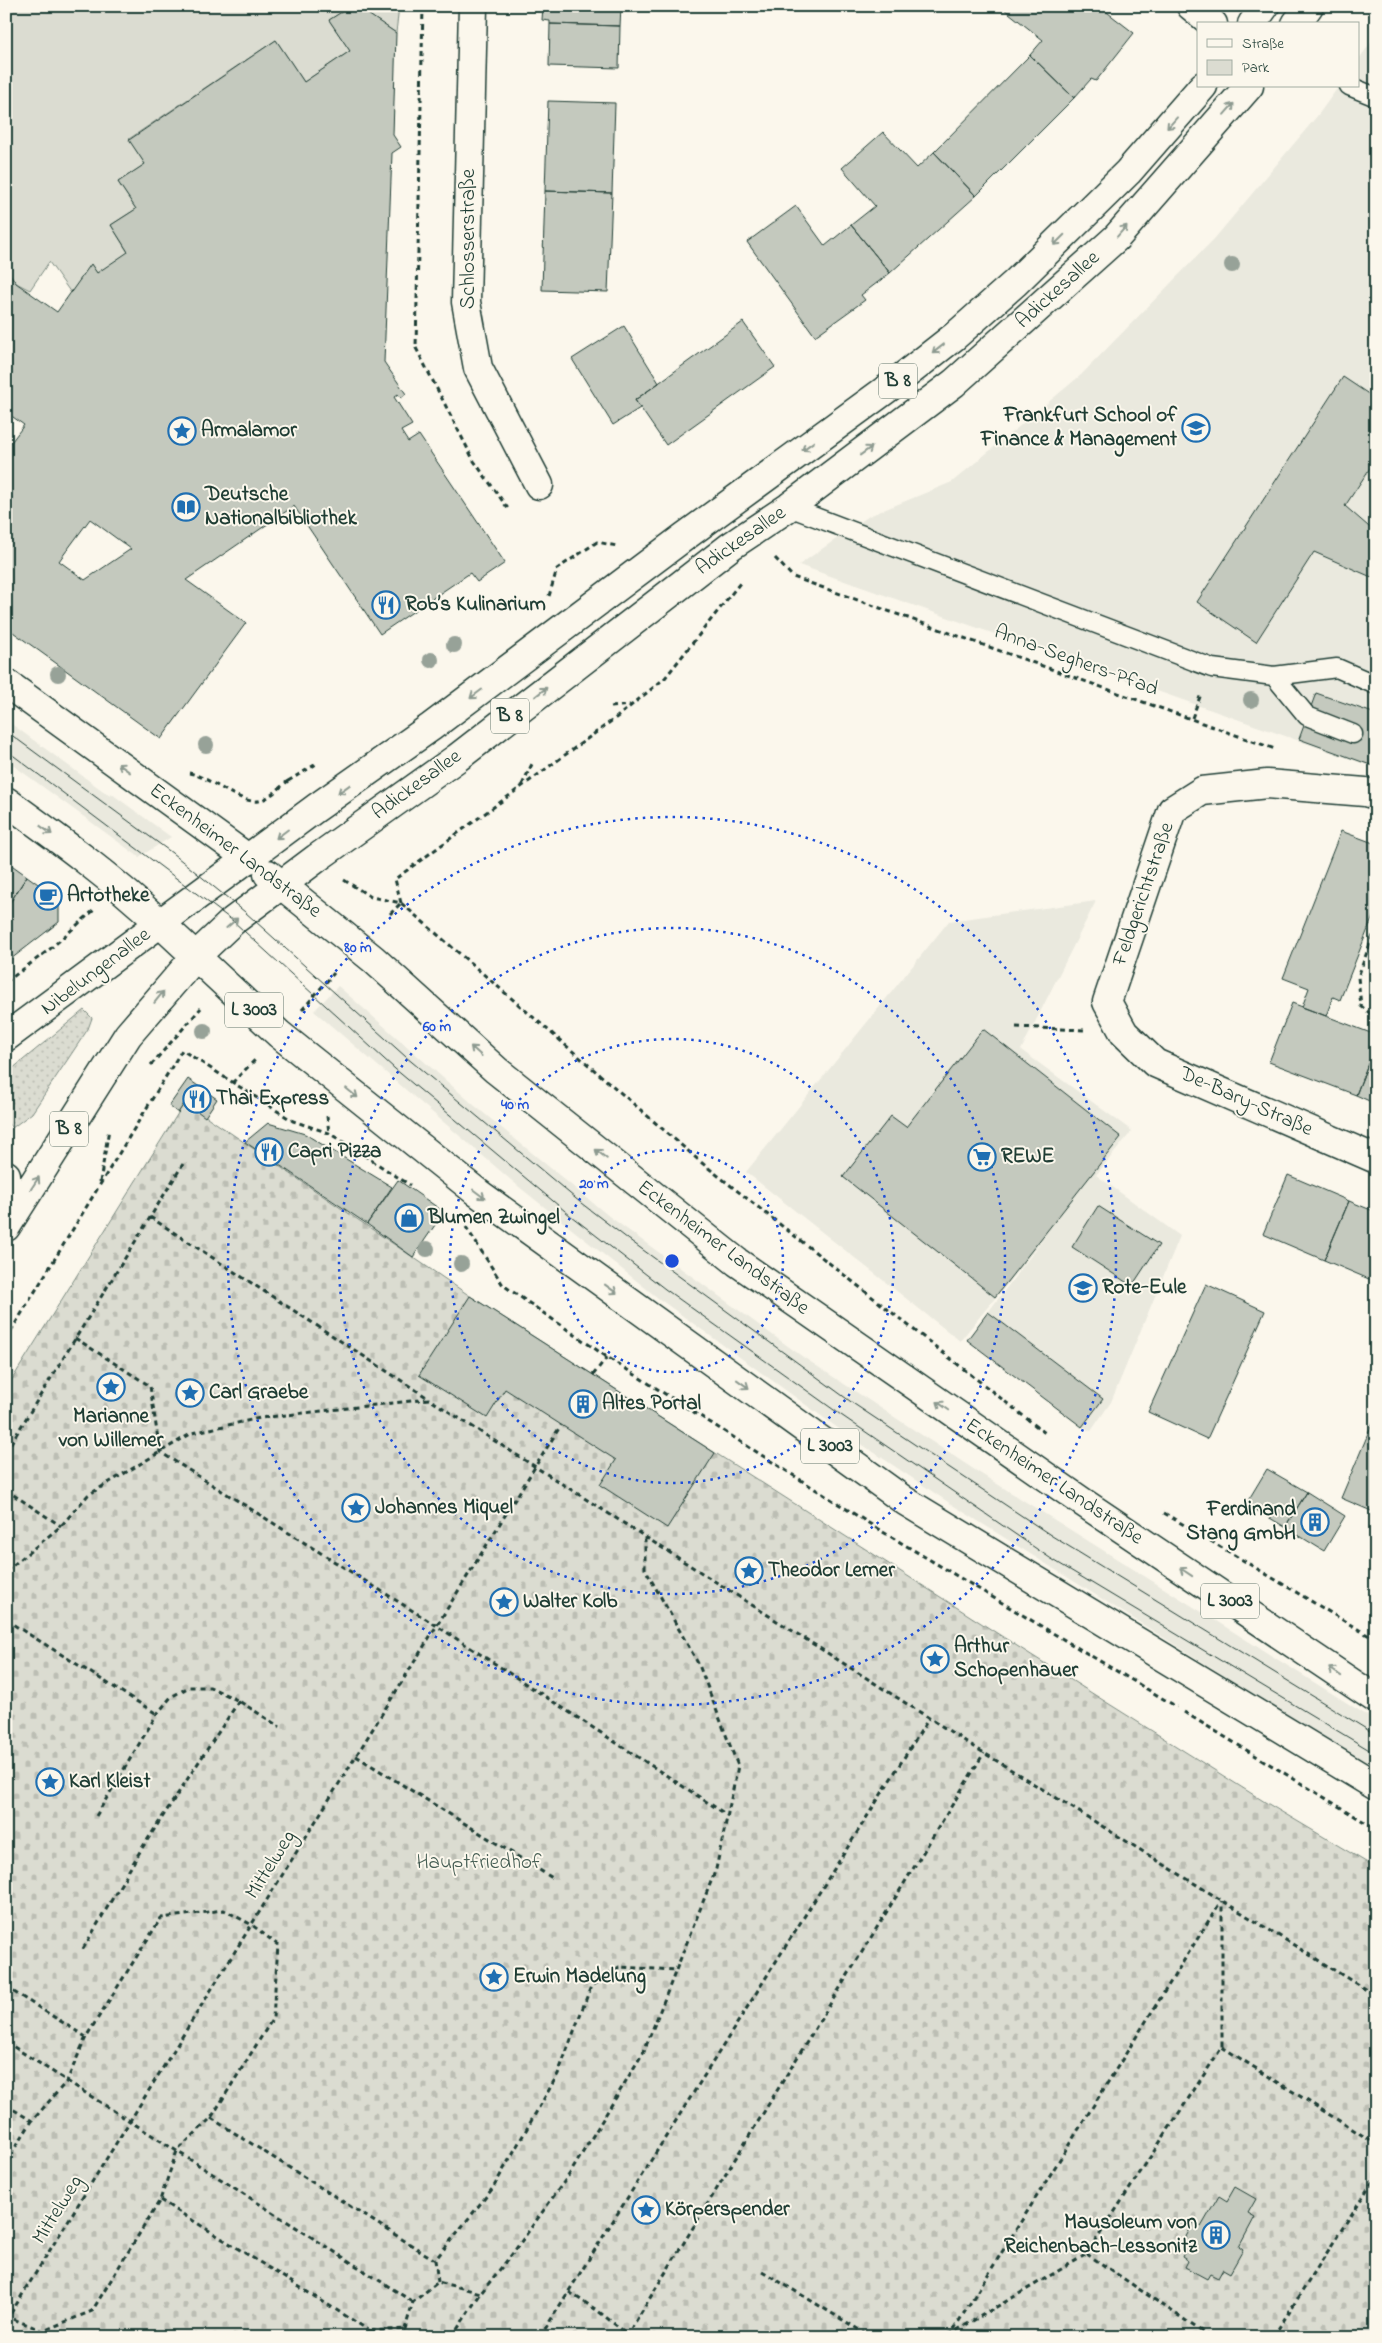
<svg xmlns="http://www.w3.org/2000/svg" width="1382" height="2343" font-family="'Indie Flower',sans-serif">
<defs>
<pattern id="grass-dots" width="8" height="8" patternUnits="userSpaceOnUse" patternTransform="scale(1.25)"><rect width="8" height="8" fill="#dbdcd1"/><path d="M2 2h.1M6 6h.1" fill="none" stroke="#bcbeb4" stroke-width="1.8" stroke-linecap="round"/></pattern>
<pattern id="cemetery-stones" width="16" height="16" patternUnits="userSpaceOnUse" patternTransform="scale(1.25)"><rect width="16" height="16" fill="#dbdcd1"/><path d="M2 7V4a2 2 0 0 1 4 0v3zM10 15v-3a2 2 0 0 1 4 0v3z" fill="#bcbeb4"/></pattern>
</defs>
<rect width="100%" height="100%" fill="#fbf7ec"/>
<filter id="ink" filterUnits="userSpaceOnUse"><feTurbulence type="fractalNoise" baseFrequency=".02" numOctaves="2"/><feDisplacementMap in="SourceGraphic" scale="10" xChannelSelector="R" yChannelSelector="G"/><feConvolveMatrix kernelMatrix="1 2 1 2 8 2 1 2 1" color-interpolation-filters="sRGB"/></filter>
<g filter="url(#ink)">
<path fill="#eae9de" d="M1376 36V768L799 565 869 516 952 482 1081 375 1215 238 1318 115 1339 86H1358V60Z
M6 720 110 796 112 794 171 837 139 857 6 760Z
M1096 901 1021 1050 1132 1131 1096 1175 1180 1236 1111 1402 1091 1431 1082 1427 967 1340 1045 1237 960 1341 746 1172 949 921Z
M338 986 475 1106 610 1217 803 1357 978 1472 1376 1721V1768L1276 1708 954 1506 842 1431 658 1298 518 1186 314 1011Z"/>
<path fill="url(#grass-dots)" stroke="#7d8c82" d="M84 1010 92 1018 88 1029 32 1113 12 1128 6 1121V1074Z"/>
<path fill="url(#cemetery-stones)" stroke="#7d8c82" d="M185 1102 470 1296 1017 1646 1265 1802 1376 1868V2337H6V1389Z"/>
<path fill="#dbdcd1" stroke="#7d8c82" d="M6 6H351L329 20 350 51 304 82 276 40 129 139 145 164 118 182 136 209 111 225 129 254 97 273 91 265 71 293 49 262 30 290 16 283 6 268Z
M356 6H399L396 33Z"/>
<path fill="#c4c9be" stroke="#1f3d34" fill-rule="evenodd" d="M351 6H356L396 33 393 135 401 147 392 153 384 362 406 394 401 398 398 394 394 397 412 425 401 431 408 442 419 435 505 563 477 582 470 573 380 634 294 506 186 580 246 623 161 739 6 627V449L24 425 6 412V268L16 283 57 312 91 264 97 273 128 252 111 225 136 209 118 182 145 164 129 140 276 40 304 82 350 51 329 20ZM90 519 131 549 85 580 59 561Z
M543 6H621L620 26 550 24V21L542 20Z
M1007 6H1099L1134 33 1096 81 1091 79 1074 98 1030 55 1043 40 1004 9Z
M550 24 620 26 619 68 549 66Z
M1030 55 1074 98 976 196 934 152Z
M548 101 615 103 612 193 545 191Z
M883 132 917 168 934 152 976 196 890 273 851 225 875 206 842 168Z
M545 191 612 193 608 292 542 290Z
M796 206 825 246 851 225 890 273 861 295 865 300 815 336 747 242Z
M743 322 775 367 666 445 635 400Z
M624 326 659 383 635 400 640 408 613 425 572 359Z
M1343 377 1376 399V459L1345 506 1376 533V579L1314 552 1256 642 1197 602Z
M1316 693 1376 714V767L1299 739Z
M1341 831 1376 844V909L1340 1000 1333 997 1326 1016 1302 1007 1309 988 1283 978Z
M6 861 27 876 6 909Z
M27 876 59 899V922L11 959 6 952V909Z
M1292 1003 1376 1035V1043L1356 1095 1269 1062Z
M983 1029 1121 1137 995 1297 843 1177 891 1116 906 1127Z
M1376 1043V1104L1356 1095Z
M188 1079 217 1099 205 1117 185 1102 178 1113 169 1106Z
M268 1123 305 1134 392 1187 367 1224 245 1142Z
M1288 1175 1349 1201 1324 1260 1263 1234Z
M398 1180 444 1212 413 1257 367 1224Z
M1349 1201 1376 1212V1282L1324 1260Z
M1098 1206 1159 1245 1132 1286 1072 1247Z
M1206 1284 1265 1311 1207 1439 1148 1412Z
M470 1296 715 1453 667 1528 600 1485 616 1460 505 1389 487 1418 419 1375Z
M988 1312 1103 1399 1082 1427 967 1340Z
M1376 1415V1513L1341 1498Z
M1267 1469 1307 1492 1285 1527 1246 1504Z
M1307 1492 1345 1516 1324 1551 1285 1527Z
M1235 2187 1256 2199 1248 2213 1255 2217 1239 2247 1243 2250 1230 2273 1223 2269 1218 2278 1210 2274 1207 2279 1185 2267 1188 2261 1182 2257 1187 2246 1182 2244 1194 2222 1201 2227 1219 2196 1227 2201Z"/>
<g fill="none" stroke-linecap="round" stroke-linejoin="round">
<g stroke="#1f3d34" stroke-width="21">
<path id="service" d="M1349 86 1376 97
M789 507 1212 668 1274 676 1337 668 1376 685
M1274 676 1307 716 1353 734"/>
</g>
<g stroke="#1f3d34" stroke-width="31">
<path id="minor" d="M473 6 466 302 478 368 539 485
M1191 6 1213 24
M1376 795 1365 792 1267 784 1202 791 1172 810 1107 1002 1124 1033 1155 1063 1376 1159"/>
</g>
<g stroke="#1f3d34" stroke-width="31">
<path id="secondary" d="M6 683 249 859
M6 801C60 840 112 878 161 924"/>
</g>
<g stroke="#1f3d34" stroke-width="31">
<path id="primary" d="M1252 24 1265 6
M1296 24 1309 6
M268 874 373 959 496 1070 737 1262 1084 1503 1376 1699
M161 924 279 1034 478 1193 905 1501 1376 1786
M6 1037 316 808 431 727 684 537 895 383 955 336 1015 283 1128 172 1203 86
M6 1175 8 1224
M6 1227 128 1035 196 956 233 921 317 858 457 758 731 546 789 507 954 383 1116 238 1249 86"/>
</g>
<path stroke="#1f3d34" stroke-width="3" stroke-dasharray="5 4" stroke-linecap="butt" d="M423 6 416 348 474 461 509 510
M775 558 793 577 1275 749
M549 596 557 569 597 542 617 546
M611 707 630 705
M1192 718 1201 694
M189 773C209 776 244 808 262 800 271 797 280 787 288 781L289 783
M288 781 318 763
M522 785 532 764
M344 880 371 897 401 903 702 1163 1045 1433
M401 903 395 879 617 717 665 678 740 583
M390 914 401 903
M1376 927 1358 977 1361 1006 1376 1018
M6 982 50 949 94 910
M302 1010 334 973
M1016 1027 1084 1030
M151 1065 201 1008
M232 1083 257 1058
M327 1116 329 1133
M100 1182 109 1129
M150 1217 428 1398
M466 1227 503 1285 607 1357 878 1529 1177 1707
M75 1338 150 1386 160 1452 437 1626 727 1815
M6 1339 182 1050 293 1121 329 1133 410 1185
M593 1375 607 1357
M6 1451 183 1164
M6 1490 61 1526
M1164 1513 1376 1640
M6 1571 61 1526 88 1495 192 1433 260 1418 429 1399 984 1753 1376 1996
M6 1620 157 1714
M1184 1712 1376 1829
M356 1756 554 1879
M96 1816 157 1714 171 1697 189 1687H210L239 1701 280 1727
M83 1949 142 1848 239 1701
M6 1987 86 2037
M6 2042 413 2302
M1222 2047 1376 2144
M6 2105 32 2121
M211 2118 435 2260
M6 2162 32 2121 67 2081 86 2037 161 1918 224 1910 252 1925 278 1945 273 2018 211 2118 177 2151 160 2200 92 2311 43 2331 6 2316
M160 2200 370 2331
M762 2271 871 2337
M438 2282 435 2260 493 2188 558 2074 591 1986 619 1967 676 1970
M569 2292 598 2311 631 2337
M6 2321 561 1425
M364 2337 370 2331 405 2329
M411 2337 405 2329 413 2302 438 2282 481 2293
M452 2337 481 2293 513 2253 571 2172 644 2051 716 1869 738 1766 699 1665 645 1569V1536
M540 2337 929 1718
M626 2337 984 1753
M940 2337 952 2333 1087 2254
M949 2337 1221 1901
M1210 2337 1087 2254 1222 2047V1901
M1273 2337 1376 2176"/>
<use href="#service" stroke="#fbf7ec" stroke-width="18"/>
<use href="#minor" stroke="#fbf7ec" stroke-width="28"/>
<use href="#secondary" stroke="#fbf7ec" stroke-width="28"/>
<use href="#primary" stroke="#fbf7ec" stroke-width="28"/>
<path stroke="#1f3d34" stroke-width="1" d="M6 731 172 853 245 912 406 1057 581 1203 628 1239 854 1404 1052 1536 1376 1735
M6 750 233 921 395 1069 571 1216 665 1289 841 1415 1050 1558 1376 1754"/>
</g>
<g fill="#97a298">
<circle cx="1232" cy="265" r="8"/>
<circle cx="454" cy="645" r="8"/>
<circle cx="431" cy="660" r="8"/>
<circle cx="58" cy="674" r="8"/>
<circle cx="1251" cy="700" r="8"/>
<circle cx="206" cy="745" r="8"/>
<circle cx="204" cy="1031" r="8"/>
<circle cx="427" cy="1249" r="8"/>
<circle cx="461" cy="1264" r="8"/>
</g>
<defs><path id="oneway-shaft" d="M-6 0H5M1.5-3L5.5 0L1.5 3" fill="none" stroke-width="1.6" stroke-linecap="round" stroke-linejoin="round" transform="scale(1.25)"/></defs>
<g stroke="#8d9a90">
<use href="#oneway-shaft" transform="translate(1229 109) rotate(-49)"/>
<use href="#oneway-shaft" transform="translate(1172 123) rotate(132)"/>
<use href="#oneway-shaft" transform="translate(1122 231) rotate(-49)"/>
<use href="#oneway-shaft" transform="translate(1059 240) rotate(135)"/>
<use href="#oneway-shaft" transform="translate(938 349) rotate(142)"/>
<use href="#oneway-shaft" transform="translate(808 446) rotate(144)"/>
<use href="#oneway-shaft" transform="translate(866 451) rotate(-36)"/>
<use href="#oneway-shaft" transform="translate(541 692) rotate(-38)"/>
<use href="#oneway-shaft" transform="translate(476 694) rotate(143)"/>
<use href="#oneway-shaft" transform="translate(124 768) rotate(-144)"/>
<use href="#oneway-shaft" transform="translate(344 789) rotate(144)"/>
<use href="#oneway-shaft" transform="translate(46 830) rotate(36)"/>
<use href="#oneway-shaft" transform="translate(282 834) rotate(143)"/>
<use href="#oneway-shaft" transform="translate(232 923) rotate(-41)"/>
<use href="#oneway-shaft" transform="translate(159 997) rotate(-51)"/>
<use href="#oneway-shaft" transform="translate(476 1051) rotate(-138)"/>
<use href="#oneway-shaft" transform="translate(352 1093) rotate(39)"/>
<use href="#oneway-shaft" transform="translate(601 1154) rotate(-141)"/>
<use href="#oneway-shaft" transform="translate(35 1183) rotate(-57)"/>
<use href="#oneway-shaft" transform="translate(479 1194) rotate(37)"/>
<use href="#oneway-shaft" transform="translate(611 1289) rotate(36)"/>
<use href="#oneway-shaft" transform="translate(743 1384) rotate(36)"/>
<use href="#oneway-shaft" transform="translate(943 1406) rotate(-145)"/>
<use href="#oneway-shaft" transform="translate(1186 1572) rotate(-146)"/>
<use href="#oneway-shaft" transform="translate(1335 1672) rotate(-146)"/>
</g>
</g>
<g fill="none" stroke="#1d4ed8" stroke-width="2.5" stroke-dasharray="2.5 5">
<circle cx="672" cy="1261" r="111"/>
<circle cx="672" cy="1261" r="222"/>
<circle cx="672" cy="1261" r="333"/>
<circle cx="672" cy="1261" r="444"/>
</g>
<defs>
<g id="university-ring" transform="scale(1.4375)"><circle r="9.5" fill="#fbf7ec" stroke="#1f6fb2" stroke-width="1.5"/><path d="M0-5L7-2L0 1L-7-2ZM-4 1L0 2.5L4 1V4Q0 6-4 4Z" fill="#1f6fb2"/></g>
<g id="sight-ring" transform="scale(1.4375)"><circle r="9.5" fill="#fbf7ec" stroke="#1f6fb2" stroke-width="1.5"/><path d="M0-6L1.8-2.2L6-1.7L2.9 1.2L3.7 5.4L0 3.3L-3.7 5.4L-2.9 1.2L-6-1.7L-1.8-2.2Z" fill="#1f6fb2"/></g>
<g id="library-ring" transform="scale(1.4375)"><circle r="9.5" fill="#fbf7ec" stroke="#1f6fb2" stroke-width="1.5"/><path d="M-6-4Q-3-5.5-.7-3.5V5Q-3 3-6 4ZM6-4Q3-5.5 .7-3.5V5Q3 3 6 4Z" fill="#1f6fb2"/></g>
<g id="restaurant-ring" transform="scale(1.4375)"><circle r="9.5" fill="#fbf7ec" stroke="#1f6fb2" stroke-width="1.5"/><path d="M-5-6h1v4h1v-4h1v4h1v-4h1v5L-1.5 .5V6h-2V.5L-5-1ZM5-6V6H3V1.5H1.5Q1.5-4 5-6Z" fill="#1f6fb2"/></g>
<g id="cafe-ring" transform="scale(1.4375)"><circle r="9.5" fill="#fbf7ec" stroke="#1f6fb2" stroke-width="1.5"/><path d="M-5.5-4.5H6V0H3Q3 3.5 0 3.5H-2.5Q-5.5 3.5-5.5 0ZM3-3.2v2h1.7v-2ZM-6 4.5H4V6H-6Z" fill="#1f6fb2"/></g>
<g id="supermarket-ring" transform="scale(1.4375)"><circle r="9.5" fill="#fbf7ec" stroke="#1f6fb2" stroke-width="1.5"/><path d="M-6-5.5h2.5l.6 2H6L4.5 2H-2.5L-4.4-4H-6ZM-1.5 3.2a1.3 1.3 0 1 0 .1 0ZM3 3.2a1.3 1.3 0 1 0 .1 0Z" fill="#1f6fb2"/></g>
<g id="shop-ring" transform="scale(1.4375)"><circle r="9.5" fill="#fbf7ec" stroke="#1f6fb2" stroke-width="1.5"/><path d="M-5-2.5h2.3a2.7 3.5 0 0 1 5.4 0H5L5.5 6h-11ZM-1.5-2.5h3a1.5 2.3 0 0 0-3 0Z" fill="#1f6fb2"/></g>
<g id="school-ring" transform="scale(1.4375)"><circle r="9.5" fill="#fbf7ec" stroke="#1f6fb2" stroke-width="1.5"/><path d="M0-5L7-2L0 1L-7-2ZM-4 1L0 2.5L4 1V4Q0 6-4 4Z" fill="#1f6fb2"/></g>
<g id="building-ring" transform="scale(1.4375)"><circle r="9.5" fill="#fbf7ec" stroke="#1f6fb2" stroke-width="1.5"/><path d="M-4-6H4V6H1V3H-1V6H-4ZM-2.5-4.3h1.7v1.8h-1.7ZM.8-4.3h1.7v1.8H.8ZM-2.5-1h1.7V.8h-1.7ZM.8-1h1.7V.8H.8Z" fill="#1f6fb2"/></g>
</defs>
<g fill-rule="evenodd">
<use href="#university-ring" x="1196" y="428"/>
<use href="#sight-ring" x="182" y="431"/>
<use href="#library-ring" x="186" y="507"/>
<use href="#restaurant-ring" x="386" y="605"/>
<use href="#cafe-ring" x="48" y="896"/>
<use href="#restaurant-ring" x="197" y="1099"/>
<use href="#restaurant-ring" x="269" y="1152"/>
<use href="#supermarket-ring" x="982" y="1157"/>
<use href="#shop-ring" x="409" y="1218"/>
<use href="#school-ring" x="1083" y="1288"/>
<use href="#sight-ring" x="111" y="1387"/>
<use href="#sight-ring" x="190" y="1393"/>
<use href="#building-ring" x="583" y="1404"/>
<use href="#sight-ring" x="356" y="1508"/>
<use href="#building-ring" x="1315" y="1522"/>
<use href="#sight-ring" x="749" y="1571"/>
<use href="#sight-ring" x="504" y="1602"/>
<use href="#sight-ring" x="935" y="1659"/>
<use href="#sight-ring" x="50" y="1782"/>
<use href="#sight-ring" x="494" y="1977"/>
<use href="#sight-ring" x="646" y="2210"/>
<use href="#building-ring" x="1216" y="2235"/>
</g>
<g text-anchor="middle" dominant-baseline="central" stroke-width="4" stroke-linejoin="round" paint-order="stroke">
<g fill="#fbf7ec" stroke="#61756b" stroke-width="1">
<rect x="879" y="363.5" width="38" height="35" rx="4"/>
<rect x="491" y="698.5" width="38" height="35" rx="4"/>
<rect x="225" y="992.5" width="58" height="35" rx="4"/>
<rect x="50" y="1111.5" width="38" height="35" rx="4"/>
<rect x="801" y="1428.5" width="58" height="35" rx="4"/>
<rect x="1201" y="1583.5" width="58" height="35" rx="4"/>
</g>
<g font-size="20" font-weight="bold" fill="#1f3d34">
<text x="898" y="381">B 8</text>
<text x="510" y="716">B 8</text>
<text x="254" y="1010">L 3003</text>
<text x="69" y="1129">B 8</text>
<text x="830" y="1446">L 3003</text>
<text x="1230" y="1601">L 3003</text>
</g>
<g font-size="21" fill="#1f3d34" stroke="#fbf7ec">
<text transform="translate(469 239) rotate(-90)">Schlosserstraße</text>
<text transform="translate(1058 290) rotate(-42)">Adickesallee</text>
<text transform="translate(741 541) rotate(-35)">Adickesallee</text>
<text transform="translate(1076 661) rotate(20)">Anna-Seghers-Pfad</text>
<text transform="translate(417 785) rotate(-36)">Adickesallee</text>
<text transform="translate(235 851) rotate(37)">Eckenheimer Landstraße</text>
<text transform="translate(1144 894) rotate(-71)">Feldgerichtstraße</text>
<text transform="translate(96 972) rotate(-37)">Nibelungenallee</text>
<text transform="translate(1246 1102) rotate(24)">De-Bary-Straße</text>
<text transform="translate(723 1248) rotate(37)">Eckenheimer Landstraße</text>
<text transform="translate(1054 1482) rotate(34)">Eckenheimer Landstraße</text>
<text transform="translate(271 1865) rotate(-58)">Mittelweg</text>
<text transform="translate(58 2210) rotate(-58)">Mittelweg</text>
</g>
<g font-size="21" font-weight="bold" fill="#1f3d34" stroke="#fbf7ec" text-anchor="start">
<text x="1177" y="416" text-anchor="end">Frankfurt School of<tspan x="1177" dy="24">Finance &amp; Management</tspan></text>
<text x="201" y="431">Armalamor</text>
<text x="205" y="495">Deutsche<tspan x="205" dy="24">Nationalbibliothek</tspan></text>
<text x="405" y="605">Rob’s Kulinarium</text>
<text x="67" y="896">Artotheke</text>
<text x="216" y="1099">Thai Express</text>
<text x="288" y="1152">Capri Pizza</text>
<text x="1001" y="1157">REWE</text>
<text x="428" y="1218">Blumen Zwingel</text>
<text x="1102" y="1288">Rote-Eule</text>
<text x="209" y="1393">Carl Graebe</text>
<text x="602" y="1404">Altes Portal</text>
<text x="111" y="1417" text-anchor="middle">Marianne<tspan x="111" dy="24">von Willemer</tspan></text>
<text x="375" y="1508">Johannes Miquel</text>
<text x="1296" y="1510" text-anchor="end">Ferdinand<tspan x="1296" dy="24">Stang GmbH</tspan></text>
<text x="768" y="1571">Theodor Lerner</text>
<text x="523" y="1602">Walter Kolb</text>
<text x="954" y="1647">Arthur<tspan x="954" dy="24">Schopenhauer</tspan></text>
<text x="69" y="1782">Karl Kleist</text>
<text x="513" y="1977">Erwin Madelung</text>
<text x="665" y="2210">Körperspender</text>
<text x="1197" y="2223" text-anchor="end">Mausoleum von<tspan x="1197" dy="24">Reichenbach-Lessonitz</tspan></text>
</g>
<g font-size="21" fill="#455d53" stroke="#fbf7ec">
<text x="479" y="1863">Hauptfriedhof</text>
</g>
</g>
<circle cx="672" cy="1261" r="8" fill="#1d4ed8" stroke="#fbf7ec" stroke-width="2.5"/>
<g font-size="15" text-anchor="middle" font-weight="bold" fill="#1d4ed8" stroke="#fbf7ec" stroke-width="4" stroke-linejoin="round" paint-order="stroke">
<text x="358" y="952">80 m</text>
<text x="437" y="1031">60 m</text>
<text x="515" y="1109">40 m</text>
<text x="594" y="1188">20 m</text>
</g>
<rect width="1382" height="2343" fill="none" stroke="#fbf7ec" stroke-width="25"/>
<rect x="12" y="12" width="1357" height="2318" fill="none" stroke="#1f3d34" stroke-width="2" filter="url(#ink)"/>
<rect x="1197" y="22" width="162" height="65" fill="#fbf7ec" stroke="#a3ada2"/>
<rect x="1207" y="39" width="25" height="8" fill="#fbf7ec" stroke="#a3ada2"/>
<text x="1242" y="48" font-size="15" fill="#1f3d34">Straße</text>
<rect x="1207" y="60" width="25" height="15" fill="#dbdcd1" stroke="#a3ada2"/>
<text x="1242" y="72" font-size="15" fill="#1f3d34">Park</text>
</svg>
